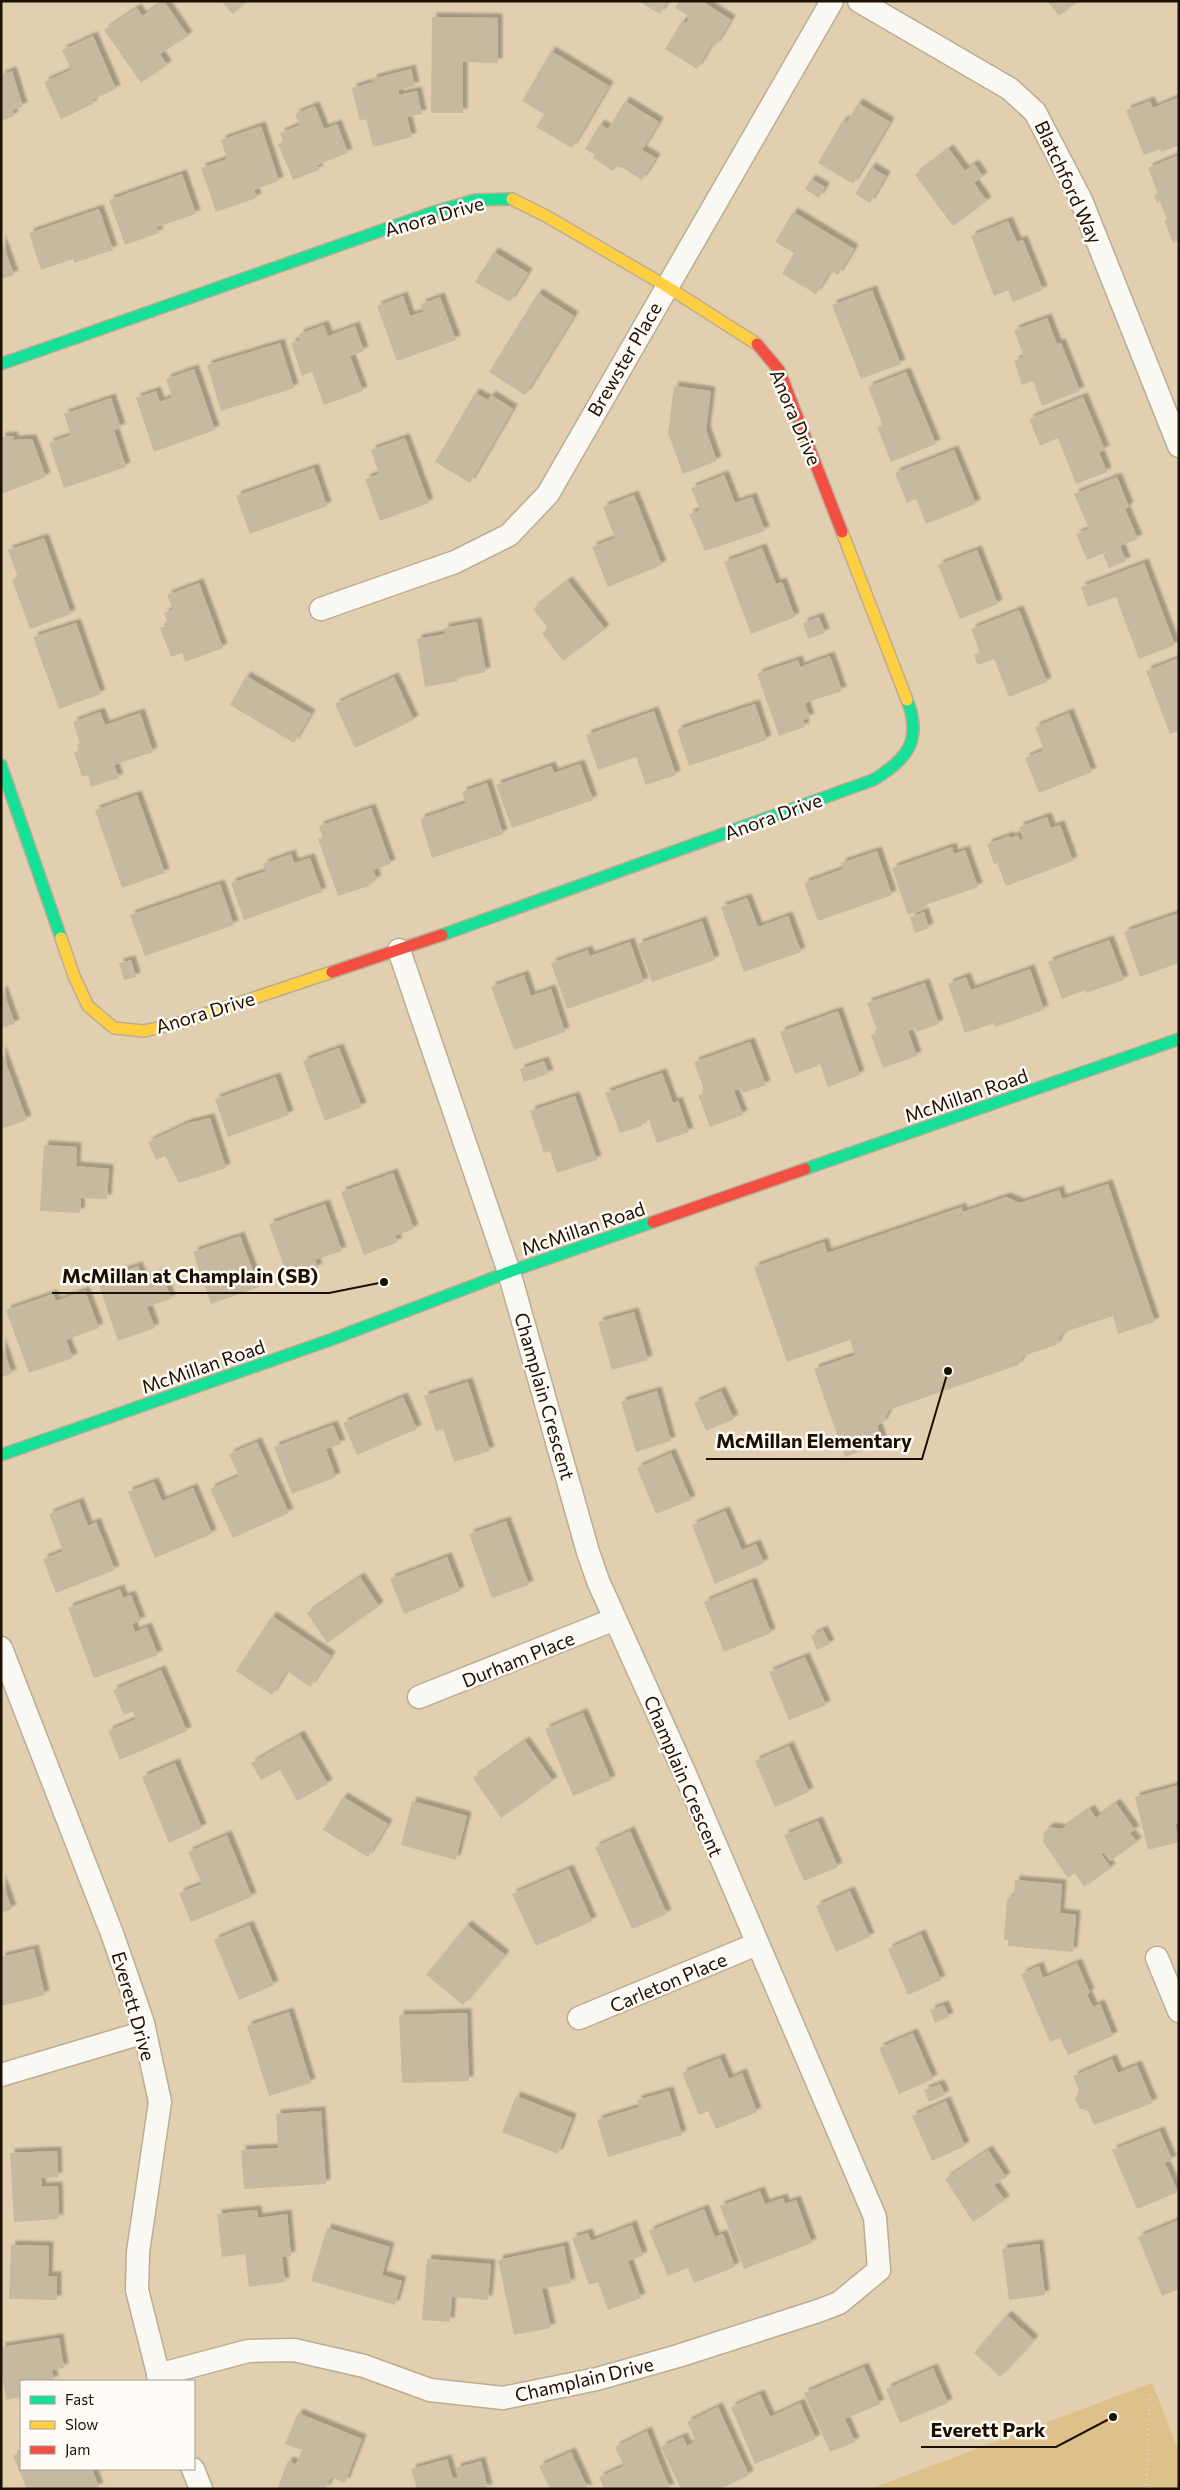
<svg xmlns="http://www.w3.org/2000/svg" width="1180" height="2490" font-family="Commissioner,sans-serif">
<defs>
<filter id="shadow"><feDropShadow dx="4.5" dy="-4.5" stdDeviation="1" flood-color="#0004"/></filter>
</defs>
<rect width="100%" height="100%" fill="#e1cfb0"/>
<path fill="#dec08a" d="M1152 2383 1179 2452V2489H870Z"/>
<path fill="#c7b9a0" filter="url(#shadow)" d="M164 1 188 36 160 54 167 65 141 83 104 30 137 8 142 16Z
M221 1H246L233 14Z
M638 1H668L660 14Z
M679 1H706L705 3 731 20 715 46 712 44 697 69 665 49 682 21 686 23 690 17 675 8Z
M1047 1H1078L1059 16Z
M432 17 498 18V63L463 62V113H431Z
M93 36 116 89 92 100 93 104 61 119 44 82 71 70 62 50Z
M551 51 609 86 572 148 536 127 544 114 522 101Z
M411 69 415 86 398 90 399 95 417 91 422 114 407 117 412 137 373 147 366 119 360 121 352 88 373 82 372 79Z
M12 71 23 107 12 110 14 116 1 121V75Z
M1179 97V145L1161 152 1160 149 1144 155 1126 110 1150 101 1153 108Z
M625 101 659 122 642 150 656 158 642 180 623 168 616 166 613 171 593 158 595 155 585 149 600 124 608 129Z
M858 103 890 122 853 184 818 163 843 120 847 122Z
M315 106 324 129 337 124 348 153 317 165 319 170 293 180 278 144 284 142 280 133 300 125 295 114Z
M261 126 279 181 254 190 257 198 216 212 201 168 227 159 221 140Z
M949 149 965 171 974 164 983 176 974 183 987 201 953 226 915 175Z
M1179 155V240L1173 243 1164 220 1167 219 1160 202 1157 203 1154 195 1158 194 1148 168Z
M871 167 886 176 870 203 855 194Z
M182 174 196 214 157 227 159 233 125 245 109 200Z
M811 179 825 187 819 198 805 189Z
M99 209 113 250 74 263 73 259 41 270 29 233Z
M793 212 854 249 838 275 831 270 816 294 782 274 794 253 775 242Z
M1008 221 1017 242 1023 240 1043 290 1013 302 1008 290 994 296 971 236Z
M1 239 14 275 1 279Z
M494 252 528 273 510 302 475 282Z
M872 290 901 364 861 379 832 305Z
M538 293 574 316 525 395 489 372Z
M403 296 410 316 423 312 421 304 440 297 456 340 397 361 377 306Z
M1047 318 1057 344 1061 343 1080 391 1042 406 1033 381 1022 385 1014 361 1024 357 1014 330Z
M324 325 328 336 355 326 364 351 350 356 363 391 324 405 312 372 302 376 291 343 300 340 299 334Z
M280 343 294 388 221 411 207 365Z
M194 369 215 430 154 452 136 398 156 391 160 402 172 397 166 379Z
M906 372 936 444 891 462 877 427 883 425 868 387Z
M674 386 711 391 706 430 717 461 683 474 668 433Z
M475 393 488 400 491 395 513 409 470 483 435 462Z
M1083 397 1105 450 1099 452 1107 472 1076 484 1058 438 1040 446 1029 419Z
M111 398 121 428 114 430 126 467 64 488 49 443 71 435 64 414Z
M13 436 14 440 32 439 46 477 1 494V437Z
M405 438 429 503 380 521 365 479 379 474 371 450Z
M954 450 976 504 926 524 916 499 907 503 895 473Z
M314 468 327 506 250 534 236 496Z
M724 475 735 503 752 497 765 531 705 551 689 514 700 510 691 488Z
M1117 477 1129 507 1125 509 1138 539 1120 546 1126 561 1109 568 1103 554 1118 547 1087 560 1076 534 1089 529 1074 494Z
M634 495 662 565 608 587 592 547 615 538 603 507Z
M44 538 71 614 30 629 12 580 18 577 8 550Z
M762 548 776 584 782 582 795 617 751 634 724 562Z
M977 550 998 604 960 619 938 565Z
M1144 563 1175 645 1139 659 1116 597 1088 607 1081 587Z
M568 581 605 629 563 661 542 633 548 628 533 609Z
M199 583 223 648 185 662 182 653 171 657 160 628 168 625 164 613 173 610 167 595Z
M1019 610 1047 682 1009 697 994 659 978 665 974 655 980 653 971 629Z
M819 617 825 633 808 639 803 623Z
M477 622 486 672 457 678 458 681 425 687 417 639 445 634 444 628Z
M76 623 101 694 59 709 33 637Z
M830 656 842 691 805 703 810 718 803 720 805 727 779 736 757 674 798 660 800 667Z
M1179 658V731L1170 734 1146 671Z
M246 676 311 714 294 743 230 705Z
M394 677 414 720 355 748 335 704Z
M755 704 767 740 689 766 677 730Z
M654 711 676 775 646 785 636 757 598 770 586 735Z
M100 712 105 725 140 713 153 752 114 765 119 778 91 787 88 775 82 777 74 752 79 751 77 744 80 743 73 722Z
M1069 713 1092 772 1039 793 1025 758 1044 750 1035 727Z
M580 764 593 800 512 828 496 785 551 766 554 773Z
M487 783 503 834 432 858 420 819 466 803 462 792Z
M137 795 165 873 122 888 95 810Z
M371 808 391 864 373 870 377 880 368 883 369 886 338 896 318 839 323 838 319 826Z
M1047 817 1051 828 1060 825 1073 861 1006 886 997 863 994 864 987 844 1009 836 1010 838 1018 835 1020 840 1023 839 1019 827Z
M952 847 954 854 965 850 978 887 920 907 922 910 908 915 892 868Z
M877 851 892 895 818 921 804 883 843 869 841 863Z
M291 854 294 863 310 858 322 892 244 920 231 883 266 871 263 864Z
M220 884 234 925 145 956 130 915Z
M747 898 758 927 788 916 801 952 744 972 721 907Z
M924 912 929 928 915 933 910 917Z
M1179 913V963L1140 977 1124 932Z
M702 921 715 960 652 982 638 944Z
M1109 940 1124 980 1086 993 1085 990 1062 999 1048 962Z
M630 942 644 982 567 1009 551 963 588 950 590 956Z
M131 960 136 977 124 980 119 963Z
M1030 969 1044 1010 995 1027 994 1023 965 1033 948 984 966 977 971 990Z
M524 975 531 996 551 989 565 1032 514 1050 491 987Z
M925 983 939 1024 917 1032 916 1028 908 1031 917 1056 883 1068 871 1035 878 1033 867 1003Z
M3 990 15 1024 1 1028V991Z
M838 1011 860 1075 828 1087 819 1061 816 1062 818 1066 795 1074 780 1032Z
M750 1042 766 1085 743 1093 741 1088 734 1091 743 1115 710 1127 698 1095 705 1093 694 1062Z
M339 1048 362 1107 325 1121 303 1061Z
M1 1050 27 1120 1 1129Z
M544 1061 549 1074 524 1082 520 1069Z
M662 1073 673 1103 678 1101 689 1132 657 1143 649 1120 641 1123 642 1126 620 1133 605 1093Z
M276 1077 289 1115 228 1137 215 1099Z
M575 1096 597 1160 557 1173 550 1151 544 1153 530 1111Z
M210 1118 226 1168 179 1183 165 1156 156 1160 148 1142 188 1123Z
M44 1145 77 1147 76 1166 109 1169 107 1199 81 1198 80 1213 40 1211Z
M393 1173 414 1229 395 1236 398 1242 364 1255 341 1192Z
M1108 1184 1155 1322 1118 1334 1113 1316 1062 1333 1056 1345 1023 1356 1018 1365 889 1410 883 1423 877 1425 883 1443 845 1457 814 1369 855 1355 850 1340 787 1362 754 1267 824 1242 827 1253 962 1207 963 1212 1006 1197 1020 1203 1059 1190 1062 1199Z
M325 1204 342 1251 315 1260 318 1268 288 1278 269 1224Z
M240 1236 259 1287 211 1304 193 1252Z
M138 1266 143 1279 162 1273 171 1299 147 1307 155 1328 118 1341 97 1280Z
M85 1291 99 1328 66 1340 73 1358 29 1373 6 1310 53 1294 56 1301Z
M634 1312 648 1360 612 1370 598 1322Z
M1 1342 12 1374 1 1377Z
M468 1382 490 1451 454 1462 443 1429 436 1431 424 1396Z
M657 1391 671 1441 636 1452 621 1402Z
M721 1391 734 1419 706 1431 694 1403Z
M403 1397 417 1429 357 1455 343 1423Z
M333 1425 341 1444 326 1449 336 1477 292 1494 274 1447Z
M257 1442 289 1513 233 1538 210 1489 239 1476 229 1454Z
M671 1453 691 1500 656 1514 637 1468Z
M154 1482 162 1501 193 1488 212 1534 155 1558 128 1492Z
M79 1502 88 1526 96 1522 115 1570 56 1593 43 1559 63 1551 49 1514Z
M725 1511 742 1550 756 1544 764 1563 715 1584 692 1525Z
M506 1521 529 1585 492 1598 469 1534Z
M447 1557 460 1591 404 1614 390 1579Z
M360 1577 379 1606 327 1643 307 1613Z
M752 1582 771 1633 724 1652 704 1602Z
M120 1589 123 1598 131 1595 141 1621 132 1624 135 1632 147 1627 158 1655 94 1678 68 1608Z
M272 1616 331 1656 310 1687 287 1671 272 1695 236 1671Z
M823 1630 830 1644 817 1650 811 1636Z
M805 1657 826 1705 789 1720 769 1672Z
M161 1670 187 1731 120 1760 108 1731 136 1719 133 1712 124 1715 113 1690Z
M583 1713 611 1780 573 1796 545 1729Z
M300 1735 328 1784 297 1801 280 1770 261 1780 251 1763Z
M525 1741 553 1781 501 1818 473 1778Z
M789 1746 809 1792 775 1807 755 1761Z
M175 1763 202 1828 169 1843 142 1777Z
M1179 1785V1823L1175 1824 1179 1842 1148 1850 1135 1797Z
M343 1797 388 1824 368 1857 323 1830Z
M412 1801 467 1816 456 1860 401 1845Z
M1116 1803 1135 1830 1130 1833 1137 1842 1110 1861 1103 1852 1101 1854 1111 1868 1084 1887 1075 1873 1068 1878 1043 1842 1044 1832 1050 1827 1062 1829 1090 1809 1096 1818Z
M818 1821 838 1867 804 1881 784 1835Z
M630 1831 667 1914 632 1929 595 1847Z
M227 1835 252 1897 191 1922 179 1893 202 1884 188 1852Z
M569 1869 592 1921 536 1946 512 1894Z
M1 1879 12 1909 1 1913Z
M1015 1880 1062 1884 1060 1913 1076 1915 1073 1952 1008 1946V1940L1004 1939 1007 1899 1014 1895Z
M850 1891 870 1937 836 1952 816 1906Z
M249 1925 274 1985 239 2000 214 1940Z
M467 1925 505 1955 463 2005 426 1975Z
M921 1934 941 1980 908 1995 888 1949Z
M34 1949 45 1995 1 2006V1957Z
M1077 1963 1090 1993 1087 1994 1093 2007 1100 2004 1113 2036 1068 2055 1060 2038 1050 2042 1021 1974 1039 1966 1043 1978Z
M944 2005 949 2017 935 2023 930 2010Z
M289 2012 311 2083 269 2096 247 2026Z
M467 2013 469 2081 402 2083 399 2015Z
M913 2033 933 2079 899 2094 879 2048Z
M720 2058 729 2079 742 2073 757 2112 716 2129 708 2111 699 2115 682 2073Z
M1112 2059 1118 2073 1137 2065 1153 2103 1094 2125 1088 2111 1079 2108 1075 2099 1079 2090 1073 2076Z
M940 2084 945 2095 929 2102 924 2090Z
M669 2091 682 2135 608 2157 597 2120 639 2107 637 2100Z
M516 2096 572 2118 558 2154 502 2132Z
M946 2101 965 2146 932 2161 912 2116Z
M321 2111 326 2184 244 2189 241 2150 278 2148 276 2114Z
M1160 2131 1172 2160 1165 2163 1178 2192 1137 2209 1112 2150Z
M988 2150 1006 2177 994 2185 1005 2200 973 2222 945 2179Z
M57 2151 58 2177 41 2178 42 2187 58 2186 59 2219 14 2222 10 2153Z
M760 2191 765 2204 783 2198 785 2204 796 2200 812 2243 744 2269 720 2206Z
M704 2209 715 2237 723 2234 735 2267 694 2283 688 2268 668 2276 649 2231Z
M257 2210 258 2218 287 2214 291 2256 282 2257 285 2282 249 2287 245 2254 222 2257 217 2214Z
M1179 2220V2289L1162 2296 1138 2237Z
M632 2225 643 2256 628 2261 641 2298 608 2310 598 2282 589 2285 572 2238 588 2233 591 2241Z
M327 2228 390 2247 382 2275 402 2281 395 2305 311 2281Z
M1039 2244 1045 2295 1009 2300 1002 2249Z
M11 2245 49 2246 48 2276H57V2300L9 2299Z
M564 2246 571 2283 542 2289 551 2328 514 2335 498 2260Z
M427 2259 491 2264 488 2300 452 2297 450 2322 422 2320Z
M1007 2315 1034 2340 1000 2377 974 2353Z
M59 2338 64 2368 52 2370 54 2381H21V2397L6 2400 1 2368V2347Z
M864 2367 880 2404 845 2419 855 2442 830 2452 804 2393Z
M933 2368 948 2403 900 2423 886 2389Z
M760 2394 770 2417 800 2403 816 2439 755 2464 731 2407Z
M718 2407 749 2475 720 2489H681L661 2447 683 2437 687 2446 696 2441 687 2422Z
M298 2413 362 2439 345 2483 331 2477 326 2489H277L288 2461 296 2464 302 2450 285 2444Z
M647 2431 670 2489H604L599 2477 624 2466 615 2447Z
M21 2452V2469H92L99 2487 94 2489H27L13 2456Z
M571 2452 588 2489H550L539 2466Z
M447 2459 453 2479 458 2477 456 2468 481 2461 488 2489H417L411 2469Z"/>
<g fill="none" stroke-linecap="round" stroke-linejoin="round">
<g stroke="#bbad94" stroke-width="25">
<path id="street" d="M859 1 1010 89 1035 112 1081 200 1179 446
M321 609 455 562 509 535 548 494 832 1
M1 1648 113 1936 143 2023 160 2102 138 2252 137 2290 160 2381
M419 1697 615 1619
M1157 1958 1179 2011
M579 2018 757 1944
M1 2075 145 2032
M158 2375 248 2351 294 2350 364 2366 430 2390 503 2398 597 2379 678 2356 818 2311 839 2303 879 2270 875 2217 686 1776 598 1581 588 1552 509 1272 399 950
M193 2469 201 2489"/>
</g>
<g stroke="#bbad94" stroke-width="14">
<path id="fast" d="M1 364 431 213 475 200 512 199
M1 765 61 938
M442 935 873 780C907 760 923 740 907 700
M805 1169 1179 1039
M1 1455 330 1340 509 1272 653 1222"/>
</g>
<g stroke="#bbad94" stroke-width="14">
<path id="slow" d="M512 199 546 216 666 286 757 344
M842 532 907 700
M61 938 74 976 88 1006 114 1028 144 1031 179 1023 332 972"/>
</g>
<g stroke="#bbad94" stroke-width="14">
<path id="jam" d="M757 344 779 370 842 532
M332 972 442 935
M653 1222 805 1169"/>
</g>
<path stroke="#d9d3c9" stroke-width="3" stroke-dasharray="1 4" stroke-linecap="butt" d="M790 1507 799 1534 1159 2389 1150 2398 1146 2489
M709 1766 868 1698"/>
<use href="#street" stroke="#faf8f3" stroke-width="22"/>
<use href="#fast" stroke="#16e098" stroke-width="11"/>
<use href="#slow" stroke="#ffcf43" stroke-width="11"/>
<use href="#jam" stroke="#f24e42" stroke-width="11"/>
</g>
<g text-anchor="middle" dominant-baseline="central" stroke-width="5" stroke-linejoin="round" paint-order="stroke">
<g font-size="19" fill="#1c1000" stroke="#fefaf5">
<text transform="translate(1069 182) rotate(65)">Blatchford Way</text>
<text transform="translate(434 216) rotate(-16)">Anora Drive</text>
<text transform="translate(624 359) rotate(-60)">Brewster Place</text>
<text transform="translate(796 417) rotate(67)">Anora Drive</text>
<text transform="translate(773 816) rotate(-20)">Anora Drive</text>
<text transform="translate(205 1012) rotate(-17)">Anora Drive</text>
<text transform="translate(966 1095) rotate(-19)">McMillan Road</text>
<text transform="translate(583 1228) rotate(-19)">McMillan Road</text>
<text transform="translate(203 1366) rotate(-19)">McMillan Road</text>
<text transform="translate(545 1396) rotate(74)">Champlain Crescent</text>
<text transform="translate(518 1659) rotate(-22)">Durham Place</text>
<text transform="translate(684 1776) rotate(67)">Champlain Crescent</text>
<text transform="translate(668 1982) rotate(-23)">Carleton Place</text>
<text transform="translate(134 2006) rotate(74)">Everett Drive</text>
<text transform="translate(584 2379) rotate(-13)">Champlain Drive</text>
</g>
</g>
<path fill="none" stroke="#1c1000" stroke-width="2" d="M384 1282L329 1293H52M948 1371L922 1459H706M1113 2417L1056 2447H921"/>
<g fill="#1c1000" stroke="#fefaf5" stroke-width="2">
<circle cx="384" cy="1282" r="5"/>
<circle cx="948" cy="1371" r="5"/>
<circle cx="1113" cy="2417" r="5"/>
</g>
<g font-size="20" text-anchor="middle" font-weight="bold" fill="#1c1000" stroke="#fefaf5" stroke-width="5" stroke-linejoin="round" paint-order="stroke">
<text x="190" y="1283">McMillan at Champlain (SB)</text>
<text x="814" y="1448">McMillan Elementary</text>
<text x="988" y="2437">Everett Park</text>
</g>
<rect width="1180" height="2490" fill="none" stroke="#1c1000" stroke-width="5"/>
<rect x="20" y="2380" width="175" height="90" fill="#fefaf5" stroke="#a49c93"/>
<rect x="30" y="2396" width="25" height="8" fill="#16e098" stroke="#a49c93"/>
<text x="65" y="2405" font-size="15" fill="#1c1000">Fast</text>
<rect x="30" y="2421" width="25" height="8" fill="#ffcf43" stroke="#a49c93"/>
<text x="65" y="2430" font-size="15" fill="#1c1000">Slow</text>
<rect x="30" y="2446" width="25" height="8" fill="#f24e42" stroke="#a49c93"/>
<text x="65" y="2455" font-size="15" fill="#1c1000">Jam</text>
</svg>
